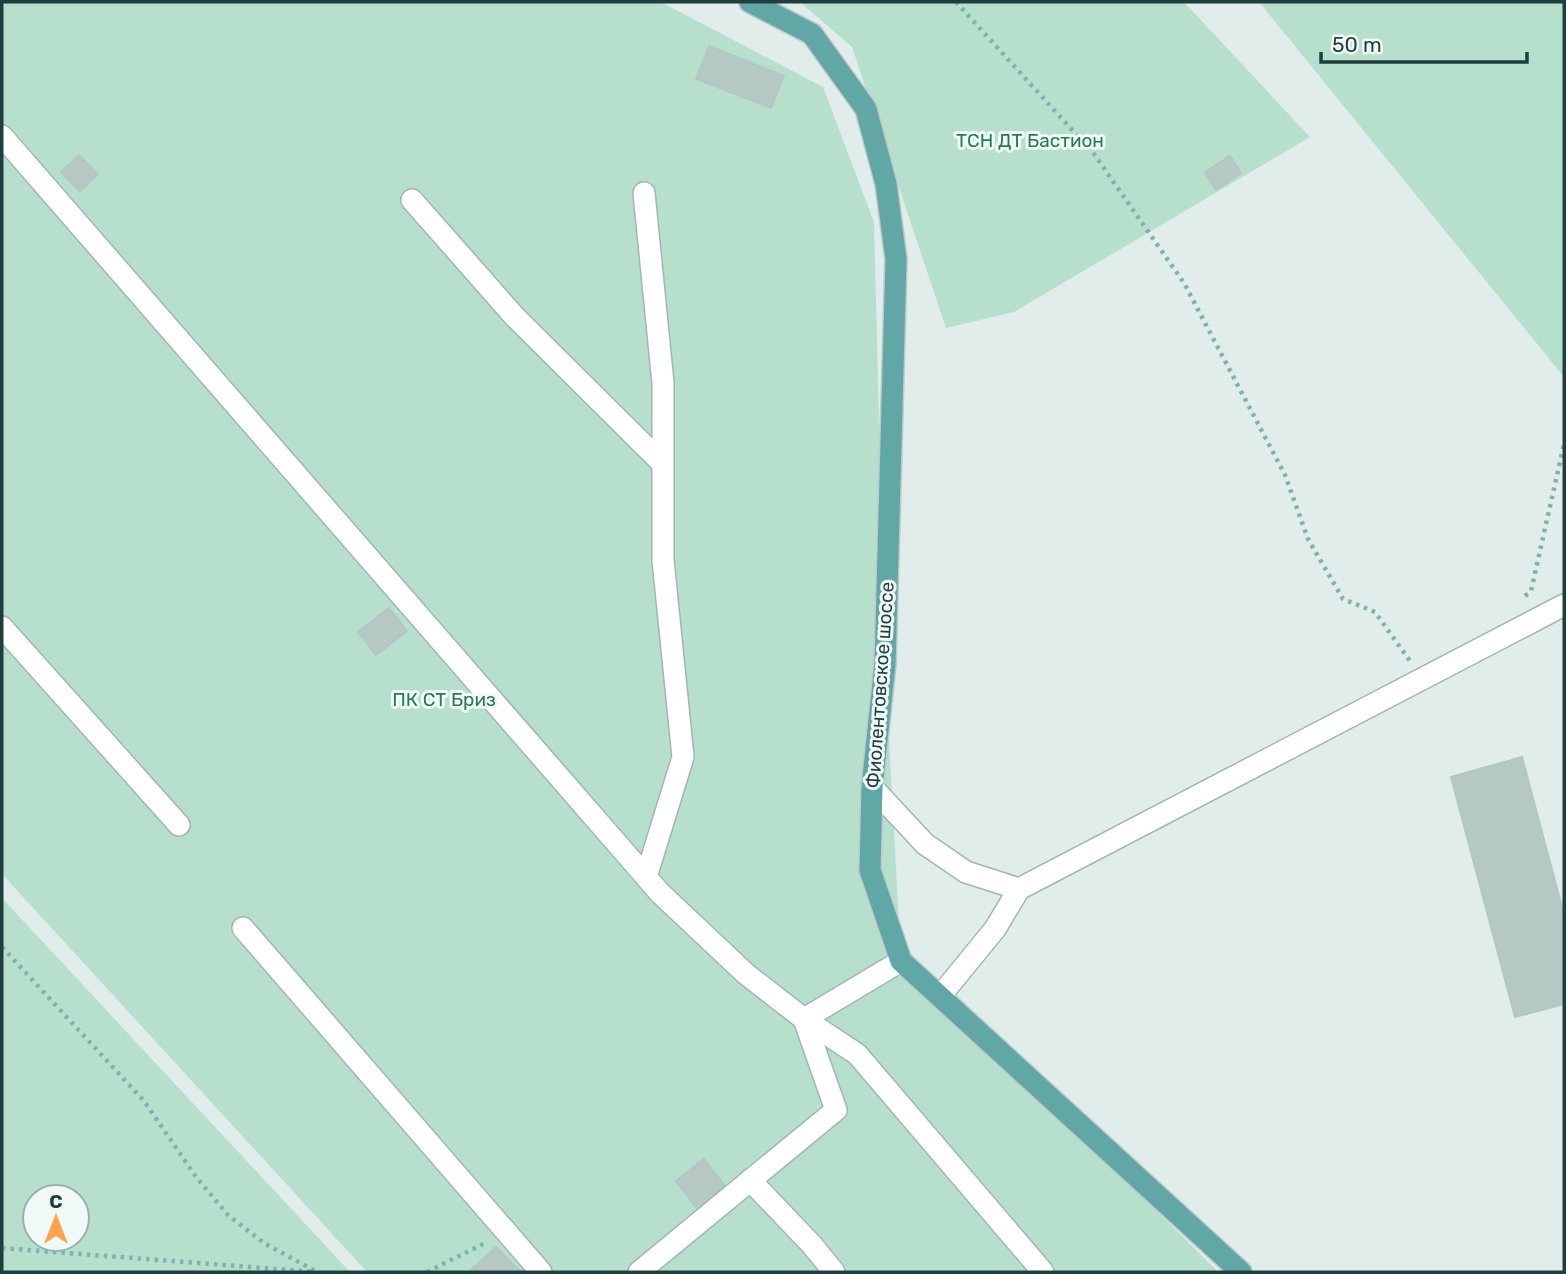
<svg xmlns="http://www.w3.org/2000/svg" width="1566" height="1274" font-family="Rubik,sans-serif">
<rect width="100%" height="100%" fill="#e0edea"/>
<path fill="#b7e0cc" fill-rule="evenodd" d="M2 2H661L823 87 874 222 885 664 901 961 941 996 1218 1272H367L2 874Z
M800 2H1184L1310 137 1014 312 946 328 852 47Z
M1259 2H1564V377Z
M2 898 350 1272H2ZM35 1197H77V1239H35Z"/>
<path fill="#b5c8c4" stroke="#b2c7c3" stroke-width="2" d="M709 46 784 76 771 108 696 79Z
M79 155 98 174 80 191 61 172Z
M1230 156 1241 173 1216 190 1205 172Z
M389 608 407 631 376 655 358 632Z
M1522 757 1564 915V1004L1515 1017 1451 777Z
M704 1159 725 1186 697 1208 676 1181Z
M496 1247 521 1272H469Z"/>
<g fill="none" stroke-linecap="round" stroke-linejoin="round">
<g stroke="#a2b5b3" stroke-width="24">
<path id="minor" d="M2 136 660 893 746 974 804 1019 836 1110 639 1272
M644 193 663 383V560L683 757 646 877
M412 200 515 317 663 464
M2 627 179 825
M872 787 925 844 966 872 1019 889
M243 928 541 1272
M901 961 804 1019 857 1054 1043 1272
M941 995 995 929 1019 889 1564 605
M750 1180 812 1245 834 1272"/>
</g>
<g stroke="#c0c9c9" stroke-width="24">
<path id="major" d="M750 2 812 34 866 109 886 184 896 259 885 664 872 787 870 870 901 961 1241 1272"/>
</g>
<path stroke="#7db4af" stroke-width="4.5" stroke-dasharray="3.5 5" stroke-linecap="butt" d="M956 2 1094 154 1184 283 1285 475 1308 539 1343 599 1375 612 1410 661
M1525 596 1531 591 1564 444
M2 947 144 1101 196 1177 228 1215 264 1243 317 1272
M2 1248 315 1272
M427 1272 485 1243"/>
<use href="#minor" stroke="#fff" stroke-width="21"/>
<use href="#major" stroke="#60a7a6" stroke-width="21"/>
</g>
<g text-anchor="middle" dominant-baseline="central" stroke-width="6" stroke-linejoin="round" paint-order="stroke">
<g font-size="19" fill="#257a5a" stroke="#f1f9f7">
<text x="1030" y="140">ТСН ДТ Бастион</text>
<text x="444" y="699">ПК СТ Бриз</text>
</g>
<g font-size="19" fill="#1f3f3e" stroke="#f1f9f7">
<text transform="translate(880 685) rotate(-86)">Фиолентовское шоссе</text>
</g>
</g>
<rect width="1566" height="1274" fill="none" stroke="#1f3f3e" stroke-width="7"/>
<g transform="translate(56 1218)"><circle r="33" fill="#f1f9f7" stroke="#9dafad" stroke-width="2"/>
<path d="M0-5L12 26L0 18L-12 26Z" fill="#ffa24c"/>
<text y="-10" font-size="19" font-weight="bold" text-anchor="middle" fill="#1f3f3e">С</text>
</g>
<path d="M1321 52v10h206v-10" fill="none" stroke="#1f3f3e" stroke-width="3.5"/>
<text x="1332" y="52" font-size="21" fill="#1f3f3e" stroke="#f1f9f7" stroke-width="5" paint-order="stroke">50 m</text>
</svg>
